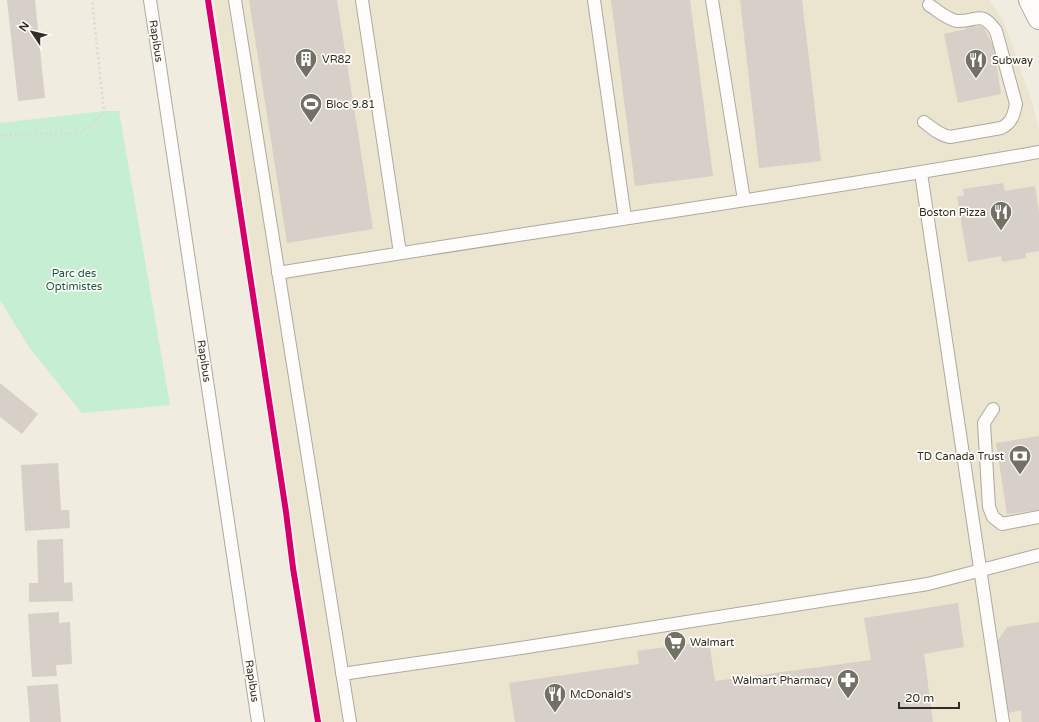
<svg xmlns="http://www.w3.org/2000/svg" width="1039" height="722" font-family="'Varela Round',sans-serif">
<rect width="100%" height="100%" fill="#f0ecdf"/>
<path fill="#ebe4cf" d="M214 0H989L1004 22 1033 105 1039 130V722H322Z"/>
<path fill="#c5eed3" d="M104 111H119L170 405 82 413 29 347 0 300V123Z"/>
<path fill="#d6d0c8" d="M7 0H35L45 98 18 101Z
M249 0H337L373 229 287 243Z
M611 0H690L713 176 635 186Z
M740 0H802L821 161 759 168Z
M974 24 975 27 983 26 994 47 1001 94 958 103 944 34 966 29 965 26Z
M1003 183 1005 191 1035 186 1039 213V251L1026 253V258L1002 262 1001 256 968 262 957 197 964 195 963 189Z
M0 383 38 414 22 434 0 417Z
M1039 436V510L1007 514 996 443Z
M58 463 61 510H69L70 528 25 531 21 465Z
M63 539 64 583 72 582 73 601 29 602V583H38L37 540Z
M958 603 964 647 924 654 933 722H515L509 683 639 664 637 651 709 641 715 681 871 660 864 618Z
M59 612V623L70 622 72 664 56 665 57 676 32 677 28 614Z
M1039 622V722H1022L1021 710 1008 713 997 642 1007 627Z
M58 684 61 722H30L27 686Z"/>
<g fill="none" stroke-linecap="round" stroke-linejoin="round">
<g stroke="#ada9a0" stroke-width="14">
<path id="lane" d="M150 0 258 722
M235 0 350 722
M362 0 400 253
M594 0 625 218
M712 0 744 200
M924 122C932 128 939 135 950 137L1001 128C1012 123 1014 114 1016 104L996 31C981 9 977 22 957 21 948 20 937 10 929 5
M921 173 1003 722
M278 273C531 231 786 197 1039 152
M993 409 984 423 989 507 993 517 1002 524 1039 517
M342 674 521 648 928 584 1039 555"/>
</g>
<g stroke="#ada9a0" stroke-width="24">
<path id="secondary" d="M1030 0 1039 18"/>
</g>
<path stroke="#dbd9d6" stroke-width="2.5" stroke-dasharray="2 3" stroke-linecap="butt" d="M0 135 80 133 93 124 104 111 92 0"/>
<use href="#lane" stroke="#fdfcfa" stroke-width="12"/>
<use href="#secondary" stroke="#fdfcfa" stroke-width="22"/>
<g stroke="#fefcf8" stroke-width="8">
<path id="cycleway" d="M208 0 286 512 293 568 318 722"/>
</g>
<use href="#cycleway" stroke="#d6006c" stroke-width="6"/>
</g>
<defs>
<g id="building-pin" transform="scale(1.15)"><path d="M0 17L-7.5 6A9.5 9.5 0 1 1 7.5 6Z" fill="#737066" stroke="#fefcf8"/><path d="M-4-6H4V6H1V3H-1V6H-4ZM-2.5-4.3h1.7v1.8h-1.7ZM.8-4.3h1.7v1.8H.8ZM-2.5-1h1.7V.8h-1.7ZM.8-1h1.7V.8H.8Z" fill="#fff"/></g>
<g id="restaurant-pin" transform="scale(1.15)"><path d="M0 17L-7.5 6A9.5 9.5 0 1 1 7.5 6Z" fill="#737066" stroke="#fefcf8"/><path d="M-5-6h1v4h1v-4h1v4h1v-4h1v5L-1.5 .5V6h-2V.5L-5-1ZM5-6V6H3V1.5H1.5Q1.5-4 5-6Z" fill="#fff"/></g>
<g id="stadium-pin" transform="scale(1.15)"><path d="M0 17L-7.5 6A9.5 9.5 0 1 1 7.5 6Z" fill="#737066" stroke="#fefcf8"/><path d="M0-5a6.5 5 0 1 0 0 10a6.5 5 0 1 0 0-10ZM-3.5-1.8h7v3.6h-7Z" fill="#fff"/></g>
<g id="bank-pin" transform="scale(1.15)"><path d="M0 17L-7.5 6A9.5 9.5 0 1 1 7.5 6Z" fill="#737066" stroke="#fefcf8"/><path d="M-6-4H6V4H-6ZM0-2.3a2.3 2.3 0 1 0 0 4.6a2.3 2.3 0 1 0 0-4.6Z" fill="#fff"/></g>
<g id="supermarket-pin" transform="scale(1.15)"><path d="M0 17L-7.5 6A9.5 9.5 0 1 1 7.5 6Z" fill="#737066" stroke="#fefcf8"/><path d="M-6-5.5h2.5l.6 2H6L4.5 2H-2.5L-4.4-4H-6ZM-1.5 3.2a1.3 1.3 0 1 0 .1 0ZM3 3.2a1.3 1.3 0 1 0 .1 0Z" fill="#fff"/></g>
<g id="pharmacy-pin" transform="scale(1.15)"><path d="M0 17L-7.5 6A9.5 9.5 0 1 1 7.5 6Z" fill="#737066" stroke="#fefcf8"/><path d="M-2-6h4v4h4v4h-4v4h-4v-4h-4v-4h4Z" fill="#fff"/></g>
</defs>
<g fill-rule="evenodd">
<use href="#building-pin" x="306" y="59"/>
<use href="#restaurant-pin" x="976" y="60"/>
<use href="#stadium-pin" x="311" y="104"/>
<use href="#restaurant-pin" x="1001" y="212"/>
<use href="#bank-pin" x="1020" y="456"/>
<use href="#supermarket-pin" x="675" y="642"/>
<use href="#pharmacy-pin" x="848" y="680"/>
<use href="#restaurant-pin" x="555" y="694"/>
</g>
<g text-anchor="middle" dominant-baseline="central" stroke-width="3.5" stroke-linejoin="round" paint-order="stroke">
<g font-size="11" fill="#302e25" stroke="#fefcf8">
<text transform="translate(156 41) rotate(81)">Rapibus</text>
<text transform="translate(204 361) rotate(81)">Rapibus</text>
<text transform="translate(252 681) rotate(81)">Rapibus</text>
</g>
<g font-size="11" fill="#302e25" stroke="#fefcf8" text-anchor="start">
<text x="322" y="59">VR82</text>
<text x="992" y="60">Subway</text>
<text x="326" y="104">Bloc 9.81</text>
<text x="986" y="212" text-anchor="end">Boston Pizza</text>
<text x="1004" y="456" text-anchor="end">TD Canada Trust</text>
<text x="690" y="642">Walmart</text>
<text x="832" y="680" text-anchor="end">Walmart Pharmacy</text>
<text x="570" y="694">McDonald's</text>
</g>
<g font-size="11" fill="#1c5940" stroke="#fefcf8">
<text x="74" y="273">Parc des<tspan x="74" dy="13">Optimistes</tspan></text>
</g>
</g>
<g transform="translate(32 32) rotate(305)" stroke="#fefcf8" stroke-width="3" paint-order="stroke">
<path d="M0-3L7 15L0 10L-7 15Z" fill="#302e25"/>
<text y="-6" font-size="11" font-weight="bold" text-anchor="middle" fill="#302e25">N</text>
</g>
<path d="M899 702v6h60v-6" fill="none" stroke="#302e25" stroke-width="2"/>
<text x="905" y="702" font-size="12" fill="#302e25" stroke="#fefcf8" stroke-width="3" paint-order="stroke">20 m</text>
</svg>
